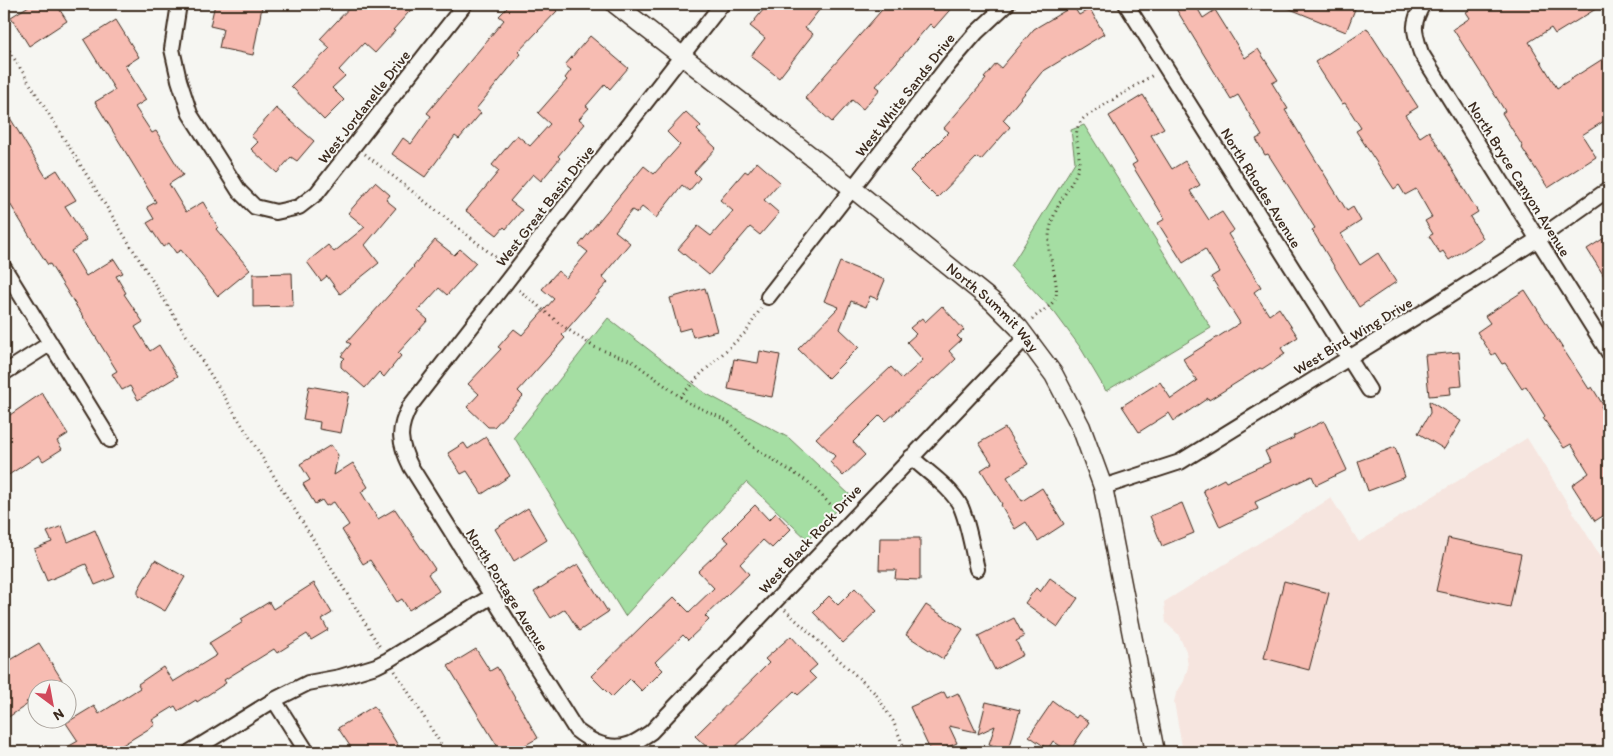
<svg xmlns="http://www.w3.org/2000/svg" width="1613" height="756" font-family="Itim,sans-serif">
<rect width="100%" height="100%" fill="#f6f6f2"/>
<filter id="ink" filterUnits="userSpaceOnUse"><feTurbulence type="fractalNoise" baseFrequency=".02" numOctaves="2"/><feDisplacementMap in="SourceGraphic" scale="10" xChannelSelector="R" yChannelSelector="G"/><feConvolveMatrix kernelMatrix="1 2 1 2 8 2 1 2 1" color-interpolation-filters="sRGB"/></filter>
<g filter="url(#ink)">
<path fill="#f6e5df" d="M1527 438 1609 570V752H1183L1174 702 1176 694 1184 681 1188 667 1186 651 1178 634 1166 623 1164 602 1331 498 1359 542Z"/>
<path fill="#a5dea3" stroke="#708460" d="M1084 125 1211 328 1106 391 1080 347 1055 313 1011 266 1075 162 1071 130Z
M608 318 705 393 789 438 850 495 808 540 746 482 625 616 514 437Z"/>
<path fill="#f7bcb2" stroke="#3b2a1e" d="M32 4H56L67 21 29 46 11 17Z
M215 4H248L262 7 253 55 219 48 223 29 210 26Z
M353 4H416L393 30 395 31 375 53 364 43 339 70 345 76 332 88 344 100 324 120 291 86 330 48 320 39Z
M511 4H550L557 11 518 52 521 54 476 109 481 113 459 139 455 136 425 177 392 154 403 138 411 144 431 116 427 113 504 20 499 16Z
M768 4H824L805 28 813 34 779 78 751 56 765 38 750 26Z
M887 4H955L934 28 930 24 876 86 880 89 863 109 852 100 832 122 805 98Z
M1173 4H1195L1203 18 1215 10 1245 58 1258 49 1278 80 1272 83 1288 109 1285 110 1347 211 1353 207 1361 221 1341 234 1360 265 1378 253 1396 282 1359 307 1312 230 1315 228 1268 154 1265 155 1256 139 1262 136 1238 95 1231 99Z
M1278 4H1357L1346 32Z
M1479 4H1604L1555 34 1551 28 1529 42 1557 88 1609 55V118L1582 135 1596 157 1548 188 1522 148 1523 147 1502 113 1505 111 1453 29 1470 18 1466 12Z
M1073 6 1079 15 1090 9 1104 34 1042 72 1003 120 1010 127 981 160 977 157 937 198 910 171 949 132 944 128 986 79 984 78 996 64 1001 68 1034 29Z
M116 20 139 57 125 66 146 100 135 107 152 133 156 131 183 175 169 184 186 212 203 202 218 227 216 229 250 270 218 296 181 250 176 253 169 243 163 247 147 223 154 219 147 207 156 202 95 102 115 90 84 40Z
M1367 28 1418 107 1405 115 1420 137 1429 131 1478 212 1470 217 1483 238 1449 260 1443 251 1440 253 1429 236 1433 234 1425 221 1432 217 1416 189 1405 195 1399 185 1394 189 1356 131 1361 128 1345 103 1342 104 1315 62Z
M590 36 628 68 610 89 605 84 586 106 589 108 579 119 585 124 558 156 560 158 541 181 533 174 510 201 522 210 506 229 504 227 497 235 466 211 499 171 492 165 517 135 530 146 550 124 538 113 567 80 565 78 571 70 565 65Z
M1143 95 1164 128 1151 135 1172 169 1185 161 1200 185 1190 191 1209 220 1222 212 1234 230 1228 234 1261 287 1254 292 1269 315 1279 308 1298 337 1281 348 1285 354 1262 369 1260 368 1209 400 1208 398 1174 421 1169 413 1139 432 1122 406 1160 382 1171 399 1197 381 1183 359 1240 323 1211 277 1219 272 1205 249 1183 263 1158 223 1165 219 1132 165 1137 162 1109 116Z
M4 108 46 177 57 170 76 200 65 206 87 240 71 251 86 276 114 259 123 273 116 276 126 293 124 294 143 322 135 327 150 351 159 345 178 376 138 400 130 386 122 390 112 374 117 371 50 264 48 265 37 248 4 194Z
M276 108 314 141 297 161 291 157 277 173 251 149 258 142 251 136Z
M686 112 701 126 697 130 716 148 694 172 700 178 689 191 682 185 656 218 642 207 637 213 632 210 615 231 630 243 602 277 608 282 562 335 565 338 518 391 523 396 494 427H488L467 407 479 394 468 384 501 349 498 347 514 329 522 335 554 299 542 289 558 271 566 278 588 252 579 245 644 166 654 174 680 145 667 132Z
M757 162 780 182 764 200 779 213 760 235 750 227 709 275 678 249 698 226 711 236 733 211 720 200 745 171 748 173Z
M375 182 390 195 386 200 396 208 365 245 379 263 340 294 327 276 321 281 307 262 328 245 334 252 365 227 348 213Z
M1609 235V284L1587 249Z
M435 240 454 255 460 249 476 263 447 295 439 288 418 311 428 320 398 353 401 356 384 377 379 372 365 388 341 367V362L345 358 341 356 351 344 347 342 414 267 413 266Z
M840 262 885 280 877 299 870 296 866 307 851 301 840 329 859 347 828 378 798 349 839 307 824 301Z
M292 273 293 306 253 307V274Z
M705 288 717 331 693 337 690 328 679 331 670 298Z
M1525 290 1589 389 1592 387 1603 405 1601 406 1609 419V512L1595 521 1572 485 1589 473 1571 444 1564 448 1543 418 1545 416 1526 386 1522 389 1505 363 1502 364 1495 353 1492 355 1477 332 1490 323 1485 316Z
M942 306 964 330 957 336 961 340 949 351 956 359 935 379 933 378 886 421 880 415 853 442 865 455 843 476 830 462 835 456 816 438 891 367 902 379 923 360 907 342 916 334 910 328 922 318 925 322Z
M760 351 780 355 772 397 728 389 734 359 758 363Z
M1459 352 1462 386 1450 387 1451 394 1429 396 1425 355Z
M309 386 349 393 341 433 319 429 320 422 303 419Z
M42 393 68 434 57 441 62 449 43 461 39 455 4 478V419Z
M1429 401 1461 421 1444 449 1418 433 1430 413Z
M1324 421 1347 470 1316 485 1312 476 1255 502 1258 509 1220 527 1203 490 1224 479 1226 482 1270 462 1265 451 1294 438 1293 436Z
M1005 428 1028 464 1007 477 1022 501 1042 488 1064 524 1038 541 1026 522 1015 529 1001 505 1002 504 981 470 992 463 979 443Z
M486 437 510 476 482 494 467 471 461 474 448 453 464 443 468 449Z
M331 445 338 455 334 475 353 463 368 487 361 492 378 519 395 509 435 569 428 574 439 591 409 610 402 599 397 602 370 560 363 564 342 530 349 525 334 502 326 506 322 500 315 504 303 484 310 480 300 464Z
M1395 447 1405 477 1368 491 1358 461Z
M1182 503 1194 533 1162 546 1150 516Z
M755 505 769 520 776 513 791 529 772 548 763 540 740 564 749 574 705 616 709 620 688 640 683 635 655 662 663 670 642 691 630 679 612 697 591 676 651 617 652 618 674 597 689 612 714 588 698 571 729 542 723 537Z
M528 508 547 540 514 561 495 529Z
M62 526 68 542 95 530 115 577 95 585 86 564 47 581 34 549 52 542 47 532Z
M880 538H920V580L895 579 896 570H879Z
M1448 538 1521 554 1510 607 1436 591Z
M155 560 185 577 165 611 138 596V590Z
M578 564 608 612 579 631 565 609 551 618 534 592Z
M1050 578 1078 598 1058 627 1025 603 1036 588 1040 592Z
M1284 581 1329 593 1309 670 1264 658Z
M314 583 332 613 322 619 328 630 311 640 307 634 277 653 274 649 224 680 226 683 197 702 196 700 178 711 175 706 152 720 155 725 111 752H59L78 741 66 723 94 706 99 714 140 688 138 684 163 667 173 682 217 655 209 643 243 622 241 619 269 602 273 609Z
M855 588 877 611 843 643 813 612 829 596 838 605Z
M926 605 963 629 943 659 906 635Z
M1014 618 1024 637 1016 641 1023 655 995 670 978 636Z
M791 636 817 665 809 672 816 679 798 695 794 691 730 752H712L695 736 769 663 765 659Z
M39 643 62 680 48 688H38V695L26 702 28 704 4 720V664Z
M476 649 490 671 497 667 538 738 513 752H501L448 666Z
M944 692 947 698 958 693 976 732 949 726 957 743 937 752H931L910 707Z
M1053 701 1076 718 1078 715 1089 722 1069 752 1053 741 1048 749 1029 736Z
M986 702 1020 710 1009 750 989 744 995 726 978 734Z
M374 706 402 752H354L338 728Z"/>
<g fill="none" stroke-linecap="round" stroke-linejoin="round">
<g stroke="#3b2a1e" stroke-width="18">
<path id="minor" d="M179 4 172 49 179 80 190 114 239 191 255 207 276 212 299 207 317 193 465 4
M722 4 410 406C397 430 399 443 411 467L576 730C591 742 610 752 631 744 638 741 645 736 651 732L1026 337
M1126 4 1369 390
M1423 4C1411 25 1414 31 1421 53L1609 353
M4 268 110 440
M768 297 950 63 976 33 1007 4
M4 373 51 343
M911 457C927 472 951 487 961 507 969 526 972 549 977 569
M1103 487 1180 462 1435 305 1538 239 1609 189
M274 700 307 752
M190 752 274 700 308 683 340 677 376 666 388 660 492 596"/>
</g>
<g stroke="#3b2a1e" stroke-width="21">
<g id="tertiary">
<path id="s1" d="M615 4 852 188 992 301 1019 328 1054 375 1081 427 1103 487 1155 752"/>
</g>
</g>
<path stroke="#3b2a1e" stroke-width="3" stroke-dasharray="1 4" stroke-linecap="butt" d="M4 42 380 647
M365 154 504 264
M519 290 560 324 594 347 632 361 687 402 728 421 753 447 808 482 839 513
M1032 319C1039 313 1051 307 1055 299 1060 291 1051 261 1049 250 1047 228 1055 210 1066 192 1070 185 1076 176 1078 168 1083 149 1068 132 1085 117L1153 75
M680 397 701 374 746 332 761 308
M785 610 875 693 893 721 906 752
M395 671 446 752"/>
<use href="#minor" stroke="#f6f6f2" stroke-width="14"/>
<use href="#tertiary" stroke="#f6f6f2" stroke-width="18"/>
</g>
</g>
<g text-anchor="middle" dominant-baseline="central" stroke-width="4" stroke-linejoin="round" paint-order="stroke">
<g font-size="15" fill="#3b2a1e" stroke="#f6f6f2">
<text transform="translate(905 95) rotate(-52)">West White Sands Drive</text>
<text transform="translate(364 107) rotate(-52)">West Jordanelle Drive</text>
<text transform="translate(1519 179) rotate(58)">North Bryce Canyon Avenue</text>
<text transform="translate(1261 188) rotate(58)">North Rhodes Avenue</text>
<text transform="translate(545 206) rotate(-52)">West Great Basin Drive</text>
<text stroke="none"><textPath href="#s1" startOffset="485">North Summit Way</textPath></text>
<text transform="translate(1353 336) rotate(-31)">West Bird Wing Drive</text>
<text transform="translate(810 539) rotate(-47)">West Black Rock Drive</text>
<text transform="translate(507 590) rotate(58)">North Portage Avenue</text>
</g>
</g>
<rect width="1613" height="756" fill="none" stroke="#f6f6f2" stroke-width="20"/>
<rect x="10" y="10" width="1593" height="736" fill="none" stroke="#3b2a1e" stroke-width="2" filter="url(#ink)"/>
<g transform="translate(52 704) rotate(148)"><circle r="24" fill="#f6f6f2" stroke="#aba49d"/>
<path d="M0-4L9 19L0 12L-9 19Z" fill="#d1495b"/>
<text y="-8" font-size="14" font-weight="bold" text-anchor="middle" fill="#3b2a1e">N</text>
</g>
</svg>
